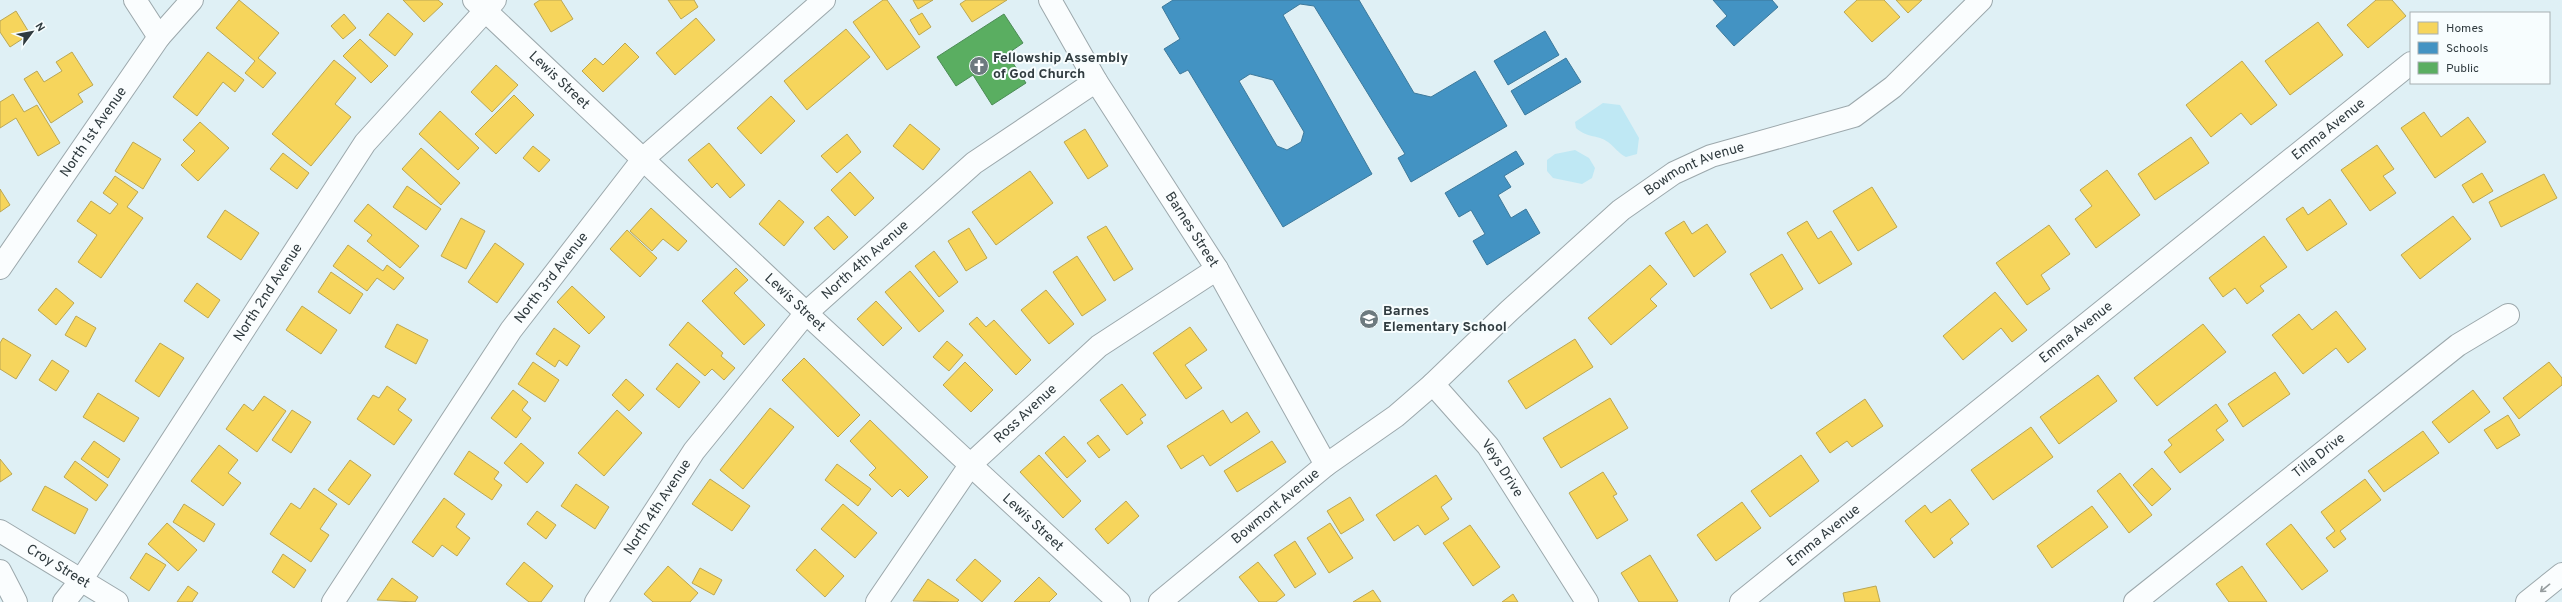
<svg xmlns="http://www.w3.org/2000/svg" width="2562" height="602" font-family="Overpass,sans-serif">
<rect width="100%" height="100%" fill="#dff0f5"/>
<path fill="#bfe8f4" d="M1603 103 1620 105 1639 138 1637 154 1626 157C1618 153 1615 147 1608 142 1597 134 1589 139 1576 128L1575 122Z
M1575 150 1589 158 1595 168 1592 178 1582 184 1553 178 1547 171V160L1555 154Z"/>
<path fill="#f6d55c" stroke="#bba753" d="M239 0 279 33 258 58 276 73 263 88 245 73 255 61 216 28Z
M403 0H438L443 4 424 22Z
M540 0H561L573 19 551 32 534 4Z
M668 0H694L698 7 681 19Z
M883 0H887L920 47 887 70 853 22Z
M913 0H933L918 9Z
M966 0H1007L972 22 960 4Z
M1857 0H1884L1900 17 1872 42 1844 12Z
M1896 0H1922L1908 13Z
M2376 0H2392L2406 16 2368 48 2347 25Z
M16 11 30 34 10 47 0 32V21Z
M388 13 413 34 395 56 369 35Z
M922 13 931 27 919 35 910 20Z
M344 14 356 28 343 39 331 26Z
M696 18 715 40 675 75 656 53Z
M2318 22 2343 55 2290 95 2265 61Z
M846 29 870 57 807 110 784 81Z
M360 39 388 66 371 83 343 56Z
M625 43 639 57 603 92 582 71 595 58 603 65Z
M72 52 93 85 78 94 83 102 51 123 24 79 37 71 44 82 62 71 56 62Z
M208 52 244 80 235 92 223 82 197 116 173 97Z
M334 60 356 78 335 104 351 117 311 166 272 134Z
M2242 61 2277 105 2251 125 2241 113 2211 137 2186 105Z
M496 65 518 85 492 112 471 92Z
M13 94 24 112 37 105 60 143 38 156 16 118 0 128V102Z
M514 95 534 115 496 154 475 134Z
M771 96 795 121 761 154 737 128Z
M440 111 479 148 458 170 419 134Z
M2424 112 2441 137 2468 117 2486 142 2435 178 2401 128Z
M200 122 229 148 198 181 181 165 195 151 183 140Z
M910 124 940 149 923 170 893 146Z
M1085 129 1108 166 1088 179 1064 142Z
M847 134 861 152 837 173 821 156Z
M2191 137 2209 163 2155 200 2138 174Z
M133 142 161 159 143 189 115 171Z
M709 143 745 185 730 198 717 183 712 188 688 160Z
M2377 145 2394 169 2383 176 2396 193 2370 211 2341 170Z
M533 146 550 160 539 172 523 158Z
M421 148 460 183 441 205 402 169Z
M283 153 309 173 297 189 270 169Z
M2107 170 2140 215 2096 248 2075 219 2092 206 2080 190Z
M1030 171 1053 203 996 245 972 212Z
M850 172 874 198 855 216 831 190Z
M2482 173 2493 191 2473 203 2462 185Z
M2544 174 2557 198 2501 227 2489 202Z
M115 176 138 192 127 207 143 218 101 278 78 262 97 235 77 221 91 201 110 214 118 204 103 193Z
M407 186 441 209 426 230 393 207Z
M1872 187 1897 227 1858 251 1833 211Z
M0 189 10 205 0 212Z
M2330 199 2347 224 2307 251 2286 219 2303 207 2308 215Z
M779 200 804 222 784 246 759 224Z
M368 204 419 246 400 268 367 241 372 235 354 221Z
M651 208 687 241 678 251 663 239 652 251 630 231Z
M225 210 259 233 241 260 207 237Z
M828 216 848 237 834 250 814 228Z
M2453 216 2471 239 2420 279 2401 255Z
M461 218 485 231 466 269 441 256Z
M1684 221 1692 234 1707 224 1726 252 1694 277 1665 233Z
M1807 221 1818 239 1831 231 1852 264 1819 284 1787 233Z
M2049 225 2070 254 2041 275 2050 289 2027 305 1996 263Z
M1106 226 1133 269 1114 281 1087 237Z
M969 228 987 258 966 271 948 241Z
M627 230 657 258 640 277 610 249Z
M2264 236 2287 267 2260 286 2264 291 2247 304 2235 288 2223 297 2209 278Z
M495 243 524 264 497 303 468 282Z
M348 245 383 271 387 265 404 278 394 290 377 278 367 291 333 266Z
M934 251 958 282 939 297 915 266Z
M1782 254 1803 289 1771 309 1750 274Z
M1077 256 1106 300 1082 316 1053 272Z
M1650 265 1667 284 1650 299 1657 306 1611 345 1588 318Z
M736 268 748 280 734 293 765 325 744 345 702 301Z
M910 271 944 311 919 332 885 292Z
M331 272 363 294 350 314 318 292Z
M197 283 220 300 208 318 184 301Z
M572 286 605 317 589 334 557 302Z
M56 288 74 303 56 325 38 310Z
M1046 290 1074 324 1049 344 1021 310Z
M1995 292 2027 330 2012 342 2001 328 1963 360 1943 336Z
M876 301 902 328 883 346 857 319Z
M302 306 337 330 321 354 286 330Z
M2336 311 2366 349 2348 363 2336 348 2303 374 2272 335 2299 314 2312 330Z
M76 316 96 328 86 347 65 335Z
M977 317 986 327 994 320 1031 360 1016 375 969 324Z
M688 322 723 353 721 356 735 368 724 380 712 369 705 376 669 345Z
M397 324 428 340 416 364 385 347Z
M2203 324 2226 352 2157 406 2134 378Z
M1190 327 1207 350 1185 365 1202 388 1186 399 1153 353Z
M554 328 580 346 567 366 559 360 555 367 536 354Z
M3 338 31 355 16 379 0 369V343Z
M1575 339 1593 367 1526 409 1508 381Z
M947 341 963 355 949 371 933 357Z
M160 343 184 358 159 397 135 381Z
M804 358 860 415 838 437 782 380Z
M52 360 69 371 56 391 39 380Z
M533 362 559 380 545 402 518 384Z
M965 362 993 390 971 412 943 385Z
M2549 362 2562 378V385L2519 419 2503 398Z
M677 363 700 382 679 408 656 389Z
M2275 372 2290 394 2243 427 2228 404Z
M2098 375 2117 401 2059 444 2040 417Z
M626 379 644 395 629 411 612 395Z
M1122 384 1146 415 1140 419 1143 423 1127 435 1100 400Z
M387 386 406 399 398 410 412 420 394 445 357 419 373 395 379 398Z
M513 390 528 402 522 410 531 418 516 438 491 418Z
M2473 390 2490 412 2449 443 2432 422Z
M98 393 139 418 124 442 83 417Z
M264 396 286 411 257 452 226 429 244 404 253 411Z
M1610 398 1628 428 1561 468 1543 438Z
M1865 399 1883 426 1852 447 1847 441 1830 453 1816 433Z
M2216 404 2228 421 2216 430 2224 440 2180 473 2164 452 2172 445 2168 440Z
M770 408 794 427 743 489 720 470Z
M292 410 311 422 291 453 272 440Z
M617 410 642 433 604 476 578 453Z
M1223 410 1231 423 1247 412 1260 432 1210 466 1203 455 1181 469 1167 446Z
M2508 415 2520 435 2497 449 2484 430Z
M870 420 928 477 908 497 900 489 892 497 869 475 876 468 850 441Z
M2031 427 2053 457 1993 500 1971 470Z
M2423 431 2439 453 2384 492 2368 471Z
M1098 435 1110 450 1099 458 1087 443Z
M1064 436 1086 461 1067 478 1045 453Z
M94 441 120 459 108 478 81 459Z
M1272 441 1286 462 1237 492 1224 471Z
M521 443 544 463 527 483 504 463Z
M219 445 238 460 228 473 241 483 223 506 191 481Z
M469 451 499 472 494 479 502 485 492 500 454 474Z
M1039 455 1081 501 1063 518 1020 472Z
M1801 455 1819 481 1770 517 1751 491Z
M0 459 12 474 0 482Z
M350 460 371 475 349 505 328 490Z
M75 461 108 485 96 501 64 477Z
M837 464 871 489 858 506 825 480Z
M2152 468 2171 489 2152 506 2133 485Z
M1603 472 1617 494 1613 496 1628 520 1597 539 1569 493Z
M2120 473 2152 515 2129 533 2097 491Z
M1436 475 1452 499 1441 507 1449 519 1425 535 1418 525 1394 541 1376 515Z
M710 479 750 506 732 531 692 504Z
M2365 479 2381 500 2340 531 2346 539 2334 548 2326 538 2335 531 2321 512Z
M576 484 609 507 595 529 561 506Z
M45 486 88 509 75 534 32 510Z
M314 488 337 504 320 529 329 535 311 562 270 534 291 503 300 509Z
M1350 497 1364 520 1341 534 1327 511Z
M444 498 465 514 456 527 470 538 457 556 442 545 433 557 412 542Z
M1950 499 1969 524 1950 539 1953 543 1934 558 1905 521 1925 505 1931 513Z
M1126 501 1139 516 1108 544 1095 529Z
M1742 502 1761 528 1716 561 1697 535Z
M184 504 215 524 204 542 173 522Z
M843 504 877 533 855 558 821 529Z
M2092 506 2108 527 2052 568 2037 546Z
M537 511 556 525 546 539 527 524Z
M167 523 197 550 178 571 148 544Z
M1330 523 1353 558 1329 573 1307 538Z
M2291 524 2328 571 2302 590 2266 544Z
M1470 525 1500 567 1473 586 1443 543Z
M1295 541 1316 574 1295 588 1274 555Z
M815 549 844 576 825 597 796 570Z
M146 553 166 565 149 591 130 578Z
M283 554 306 570 294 588 272 572Z
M1650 555 1678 601 1676 602H1639L1621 573Z
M975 559 1001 581 982 602 956 580Z
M524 562 553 586 541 602H529L506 584Z
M1258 562 1285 595 1276 602H1259L1239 577Z
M668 566 698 593 690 602H653L644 594Z
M2242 566 2267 602H2229L2216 584Z
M700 568 722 580 714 595 692 583Z
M1039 577 1057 594 1049 602H1014Z
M392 578 418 597 415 602 377 600Z
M928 579 959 600 957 602 913 601Z
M188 586 198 593 192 602H177Z
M1876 586 1880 602H1845L1843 593Z
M1373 590 1381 602H1353Z
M1513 594 1518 602H1502Z"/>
<path fill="#4393c3" stroke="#3d799b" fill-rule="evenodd" d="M1173 0H1359L1414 93 1431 97 1475 71 1507 126 1411 182 1398 158 1405 154 1314 6 1300 4 1283 15 1372 174 1283 227 1188 70 1180 74 1164 49 1180 39 1162 7ZM1250 74 1273 80 1304 132 1301 142 1287 150 1277 146 1239 81Z
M1713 0H1772L1778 7 1734 46 1716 26 1727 16Z
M1545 31 1559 55 1508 85 1494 61Z
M1566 58 1581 82 1525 115 1511 91Z
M1516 151 1524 164 1504 176 1511 187 1498 195 1511 218 1526 209 1540 233 1487 265 1473 241 1485 234 1471 210 1459 217 1445 193Z"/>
<path fill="#5aae61" stroke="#4d8c57" d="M1004 14 1023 43 1007 54 1026 83 992 105 973 75 956 86 937 57Z"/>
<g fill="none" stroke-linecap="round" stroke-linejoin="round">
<g stroke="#9ca8ac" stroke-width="24">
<g id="minor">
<path d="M135 0 159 37"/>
<path id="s1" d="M474 0 806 313 1119 602"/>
<path id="s2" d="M1050 0 1096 81 1217 269 1326 465"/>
<path id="s3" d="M0 268 159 37 192 0"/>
<path id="s4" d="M1433 384 1509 311 1621 210 1674 173 1711 156 1854 116 1893 87 1981 0"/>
<path id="s5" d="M0 531 117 602"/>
<path d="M0 571 16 602"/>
<path id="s6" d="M64 602 82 579 365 143 495 0"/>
<path id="s7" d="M333 602 511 330 644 158 824 0"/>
<path id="s8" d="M596 602 694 451 806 313 974 163 1096 81"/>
<path id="s9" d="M877 602 971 464 1099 346 1217 269"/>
<path id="s10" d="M1160 602 1326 465 1396 416 1433 384 1488 446 1587 602"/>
<path id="s11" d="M1741 602 2411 63"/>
<path id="s12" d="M2135 602 2458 345 2508 315"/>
</g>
</g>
<g stroke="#9ca8ac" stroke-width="24">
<path id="motorway" d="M2527 602 2562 574"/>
</g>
<use href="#minor" stroke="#fafdfe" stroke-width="22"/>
<use href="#motorway" stroke="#fafdfe" stroke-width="22"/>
</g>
<defs><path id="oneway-shaft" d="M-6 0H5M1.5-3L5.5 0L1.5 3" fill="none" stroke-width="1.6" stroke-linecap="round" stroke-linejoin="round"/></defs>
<use stroke="#959c9e" href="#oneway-shaft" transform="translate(2545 588) rotate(141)"/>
<defs>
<g id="church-disc" transform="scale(1)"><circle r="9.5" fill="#6d7a7f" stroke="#f7fdfe"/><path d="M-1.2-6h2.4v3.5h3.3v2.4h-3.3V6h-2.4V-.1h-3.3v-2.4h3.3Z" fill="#fff"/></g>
<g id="school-disc" transform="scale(1)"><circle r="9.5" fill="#6d7a7f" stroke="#f7fdfe"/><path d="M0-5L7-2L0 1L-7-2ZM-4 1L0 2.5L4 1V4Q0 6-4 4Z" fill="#fff"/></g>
</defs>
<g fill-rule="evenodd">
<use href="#church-disc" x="979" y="66"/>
<use href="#school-disc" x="1369" y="319"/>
</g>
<g text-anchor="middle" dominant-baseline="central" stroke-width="4" stroke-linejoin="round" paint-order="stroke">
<g font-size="14" font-weight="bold" fill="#303b3f" stroke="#f7fdfe" text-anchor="start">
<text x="993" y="58">Fellowship Assembly<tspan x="993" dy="16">of God Church</tspan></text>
<text x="1383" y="311">Barnes<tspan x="1383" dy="16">Elementary School</tspan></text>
</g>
<g font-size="14" fill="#303b3f" stroke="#f7fdfe">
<text stroke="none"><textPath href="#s1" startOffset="117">Lewis Street</textPath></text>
<text stroke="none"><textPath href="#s11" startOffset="754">Emma Avenue</textPath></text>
<text stroke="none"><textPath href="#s3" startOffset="165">North 1st Avenue</textPath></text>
<text stroke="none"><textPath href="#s4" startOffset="341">Bowmont Avenue</textPath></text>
<text stroke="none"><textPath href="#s2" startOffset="270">Barnes Street</textPath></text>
<text stroke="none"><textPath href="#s8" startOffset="437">North 4th Avenue</textPath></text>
<text stroke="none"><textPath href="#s7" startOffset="391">North 3rd Avenue</textPath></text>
<text stroke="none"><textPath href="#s6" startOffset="371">North 2nd Avenue</textPath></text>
<text stroke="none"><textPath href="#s1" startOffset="441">Lewis Street</textPath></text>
<text stroke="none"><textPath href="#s11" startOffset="430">Emma Avenue</textPath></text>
<text stroke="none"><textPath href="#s9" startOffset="241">Ross Avenue</textPath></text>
<text stroke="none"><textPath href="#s12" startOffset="235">Tilla Drive</textPath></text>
<text stroke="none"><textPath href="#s10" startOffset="459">Veys Drive</textPath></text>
<text stroke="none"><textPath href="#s10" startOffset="150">Bowmont Avenue</textPath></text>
<text stroke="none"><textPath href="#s8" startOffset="113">North 4th Avenue</textPath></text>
<text stroke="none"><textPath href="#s1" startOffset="765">Lewis Street</textPath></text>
<text stroke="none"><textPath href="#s11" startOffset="106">Emma Avenue</textPath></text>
<text stroke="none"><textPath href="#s5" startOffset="68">Croy Street</textPath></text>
</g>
</g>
<rect x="2410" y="12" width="140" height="72" fill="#f7fdfe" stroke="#a7afb2"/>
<rect x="2418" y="22" width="20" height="12" fill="#f6d55c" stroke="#a7afb2"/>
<text x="2446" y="32" font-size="12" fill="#303b3f">Homes</text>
<rect x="2418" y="42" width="20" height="12" fill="#4393c3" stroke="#a7afb2"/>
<text x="2446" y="52" font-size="12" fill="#303b3f">Schools</text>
<rect x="2418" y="62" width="20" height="12" fill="#5aae61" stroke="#a7afb2"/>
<text x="2446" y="72" font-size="12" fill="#303b3f">Public</text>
<g transform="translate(32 32) rotate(58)" stroke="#f7fdfe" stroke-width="3" paint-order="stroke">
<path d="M0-3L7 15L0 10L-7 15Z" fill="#303b3f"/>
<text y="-6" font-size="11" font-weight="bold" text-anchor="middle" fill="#303b3f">N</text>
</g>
</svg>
